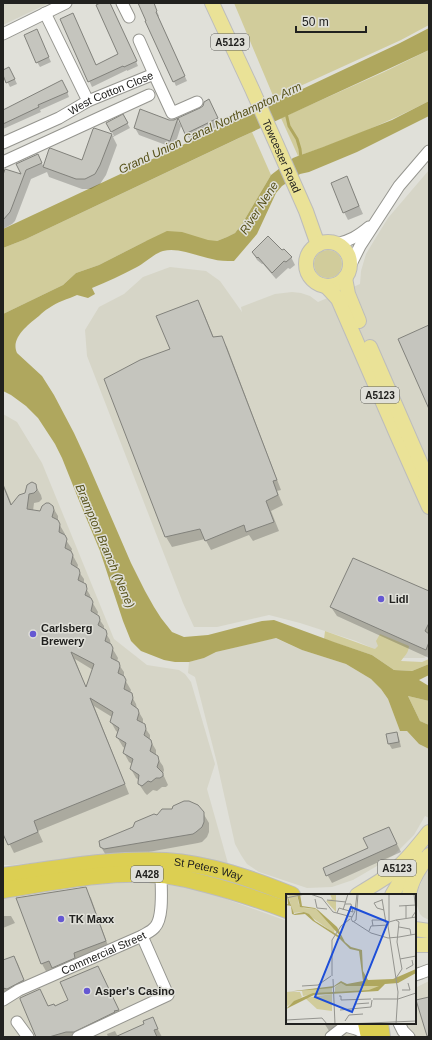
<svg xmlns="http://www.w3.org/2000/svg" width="432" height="1040" font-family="Arial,sans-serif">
<rect width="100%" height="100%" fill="#e0e0d9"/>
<path fill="#d6d5c7" d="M3 3H49L3 25Z
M429 170V654L424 658H395L356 641 300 623 269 615 217 627H194L183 603 87 356 85 330 99 307 124 294 143 277 170 267 206 271 220 281 242 312 241 307 275 294 292 292 301 293 310 296 318 302 360 284 361 271 366 254 375 239 388 218Z
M3 414 17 422 42 463 114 639 147 665 179 670 185 674 191 682 215 764 207 789 229 867 170 854 135 852 12 865H3Z
M275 638 302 650 346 664 371 679 381 689 388 699 400 731H407L419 744 429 749V818L425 816 414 835 394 855 377 866 353 880 332 887 307 888 259 872 247 864 241 855 235 844 217 763 195 677 188 673 189 662 204 658 216 652Z
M429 869V920L423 917 420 914 416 903 418 890 425 874Z
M142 881 201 890 287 921V1023H360L363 1037H3V899L84 886Z
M429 981V1037H397L406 1023H415V988Z"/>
<path fill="#d1cc9b" d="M234 3H429V25L401 40 274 98Z
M429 50V101C387 123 343 141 298 156L281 118 384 72Z
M252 132 271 175 242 224 235 233 227 237 217 241H146L99 265 76 273 63 285 3 314V248L26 239Z
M314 264a14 14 0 1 1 28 0a14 14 0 1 1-28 0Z
M325 631 375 649 378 646 376 641 380 634 409 646C408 654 405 655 401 661L422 662 429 659V664L412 671 394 670 372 655 324 639Z
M408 696 429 701V725L420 721Z"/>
<path fill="#afa75e" d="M429 28V50L384 71 239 138 26 239 3 248V229L238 119 249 116 277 101 400 43Z
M429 101V116L357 152 309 172 300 174 282 186 276 193 257 234 234 261C226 261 219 261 212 259 197 256 178 247 163 251 155 253 145 263 137 267 122 275 107 282 92 288L95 294 88 298 77 295C68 299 57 302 49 308 45 310 42 313 39 316 29 324 10 338 17 353L42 376 54 395 74 433 86 459 131 563 145 591 154 607 161 618 172 632 184 637 208 635 262 621 274 620 334 642 372 655 394 670 412 671 429 664V675L419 680 429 686V701L408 696 420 721 429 725V749L419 744 407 731H400L388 699 381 689 371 679 346 664 302 650 276 638 216 652 204 658 189 662H175L164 660 141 651 131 641 123 621 100 551 82 508 62 458 55 444 38 418 26 406 11 395 3 391V314L63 285 76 273 99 265 146 241 167 231 182 232 208 240 217 241 227 237 235 233 242 224 271 175 293 158 298 156 323 147 392 120Z"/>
<path fill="#0003" fill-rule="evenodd" d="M103 3H109L111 5 138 66 127 71V70L92 87 61 19H75L96 66 120 55Z
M139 3H153L159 16 158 17 187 81 176 86Z
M39 35 51 62 40 67 37 62Z
M3 71 12 73 17 84 10 87 3 73Z
M65 86 69 97 40 110 41 112 3 129V111Z
M213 108 221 125 190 140 186 133Z
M123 116 130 128 113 137 117 145 106 175 100 184 91 189H82L49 177 47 172 31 179 15 221 12 224 3 229V178L23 176 17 164 37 155 44 167 82 161 95 129 114 136 107 123Z
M177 119 181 126 174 148 139 135 135 128Z
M350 185 363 214 348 220 344 212Z
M282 251 291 257 295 265 290 269 288 268 276 279 263 264H262L257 260 253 253Z
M198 302 203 311 214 338 221 337 227 347 281 490 277 491 283 505 271 511 279 531 253 541 249 535 211 550 205 539 172 547 166 537 106 380 171 349Z
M3 483 12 505 26 494 35 485 41 495 42 499 39 502 34 503 33 511 41 512 52 506 58 516V522L65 534 64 537 72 549 71 552 78 565 77 569 84 579V585L90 595 91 600 98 612 97 616 104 626V630L110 640 111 646 118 658 117 662 124 672V678L131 690 130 693 136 704 137 709 143 719V725L150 735V740L156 750V756L163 766 164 770 163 774 168 785 166 787H162L157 791 153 790 147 795 145 793 139 784V780L136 778 131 769 132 764 129 762 124 753 125 748 123 747 117 737 119 733 116 731 111 722 112 717 94 706 129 794 38 831 43 842 14 853 3 831ZM75 659 93 670 86 688Z
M429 592V658L337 616 331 607Z
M396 733 399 738 401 747 392 749 389 744 387 735Z
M203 813 209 823V832L207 837 202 842 198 843 110 859 107 857 101 847 157 816Z
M389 828 401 852 332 883 324 869 369 848Z
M85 888 91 898 110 951 47 973 42 964Z
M3 916H11L15 923 3 928Z
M14 957 18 964 27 988 11 996 4 993 3 992V961Z
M98 967 103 976 123 1019 85 1037H37L48 1007 55 1008 69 1000Z
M152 1018 162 1037H108L107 1034 115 1031 118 1037 145 1024Z
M324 1023H350L333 1037Z"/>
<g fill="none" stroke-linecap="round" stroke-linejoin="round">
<path stroke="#afa75e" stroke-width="3" d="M286 113 289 126 297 139 300 149 301 158"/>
</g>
<path fill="#c5c5be" stroke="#82827c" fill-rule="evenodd" d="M100 3H110L137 61 124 67 123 66 88 82 60 19 73 13 96 65 118 54 96 5Z
M138 3H154L157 11 156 12 185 76 173 82 145 21H146Z
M37 29 49 57 36 63 24 35Z
M9 67 15 79 6 83 3 75V70Z
M62 80 68 92 38 105 39 107 3 124V110Z
M209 99 218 118 185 134 178 118 200 108 203 106 204 102Z
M140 109 169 120H174L178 118 170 141 134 128Z
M123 114 128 123 111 132 106 123Z
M94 128 112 134 100 165 95 174 85 179H76L43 167 49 149 50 148 82 160 93 129Z
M38 154 42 163 26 170 12 207 10 212 3 220V175L5 169 21 174 16 164Z
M347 176 359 206 343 213 331 183Z
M268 236 282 250 284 249 292 257 286 262 284 261 272 273 258 257 257 258 252 252Z
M198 300 213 337 222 336 277 480 273 481 278 495 266 501 274 522 246 532 244 525 205 541 200 529 165 537 104 379 140 360 170 349 156 316Z
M429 325V409L398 339Z
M32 482 36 484 37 490 34 493 29 494 27 509 40 511 42 506 46 503H49L53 506 54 510 52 517 58 520 60 524 59 532 65 535 67 539 65 548 71 551 73 555 71 564 79 569 80 573 78 580 86 584 87 589 85 595 91 598 93 602 91 611 99 616 100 620 98 625 106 630 107 634 105 641 111 644 113 648 111 658 119 662 120 666 118 673 124 676 126 680 124 689 132 693 133 698 131 704 138 709 139 713 137 720 145 724 146 729 144 735 151 740 152 744 150 751 158 756 159 761 157 767 163 773V776L160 778H156L151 782 148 781 142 786 138 784V782L139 775 130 769 133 759 123 753 126 743 116 737 119 728 110 722 113 712 90 698 125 784 34 821 38 832 8 845 3 834V485L11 505 19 495 25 493 27 485 30 483ZM71 652 94 664 86 687Z
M353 558 429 591V623L425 631 429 634V642L426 650 330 607Z
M397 732 399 742 388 744 386 734Z
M184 801H189L198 805 204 812V822L202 827 196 832 193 834 104 849 100 847 99 841 133 827 135 822 154 814 157 815 162 809H172L173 806Z
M389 827 397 844 326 876 323 868 368 848 363 838Z
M86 887 106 941 74 953 75 958 52 968 49 961 41 964 16 898Z
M14 956 24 980 7 989 3 988V960Z
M98 966 119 1010 114 1011 115 1012 74 1032H66L49 1037H36L20 999V998L40 989 48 1006 54 1004 55 1006 68 1000 60 982Z
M429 997V1035L427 1036 416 1000Z
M153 1017 158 1029 154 1030 157 1037H115L144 1024 143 1021Z"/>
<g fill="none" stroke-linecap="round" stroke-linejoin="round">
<g stroke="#95958f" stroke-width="13">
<g id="minor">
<path d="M122 3 129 17"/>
<path d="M45 13 88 101"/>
<path d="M3 34 66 3"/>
<path d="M139 40 154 74"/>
<path id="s1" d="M3 143 59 118 88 101 154 74 172 113 197 102"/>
<path d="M3 162 149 95"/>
<path d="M336 244C350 241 358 236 369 227"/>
<path d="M349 268 360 246 399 186 429 151"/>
<path d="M415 975 421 973 429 970"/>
<path id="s2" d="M3 1000 19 990 142 936C147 933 152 931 155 927 164 917 161 888 161 875"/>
<path d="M17 1022 28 1037"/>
<path d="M399 1023 403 1031 409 1037"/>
<path d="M344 1026C354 1028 362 1030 368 1037"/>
<path d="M78 1037 168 995 142 936"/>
<path d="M331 1037 349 1023"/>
</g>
</g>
<g stroke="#bcbcbc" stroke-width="16">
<g id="major">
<path id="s3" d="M212 3 252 89 306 211 318 245"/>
<circle cx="328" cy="264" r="22"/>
<path d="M345 278 348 294 359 321"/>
<path d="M326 286 338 299 397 435 429 507"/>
<path d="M370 347 428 480"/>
<path d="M357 895C367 889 377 883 386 877 403 865 416 848 429 832"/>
<path d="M392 895 402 878 418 858"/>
<path d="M409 895C411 880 420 867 429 855"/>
<path d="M415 929 429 931"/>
<path d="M415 945H429"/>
</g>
</g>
<g stroke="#bcbcbc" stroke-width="18">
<g id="highway">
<path id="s4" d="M3 876C57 869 111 858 166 861 210 864 252 879 292 895"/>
<path d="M3 890C55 882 108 870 161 875 176 876 191 880 206 884 233 891 260 900 287 910"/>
<path d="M366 1023 369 1037"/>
<path d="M380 1023 382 1037"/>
</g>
</g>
<use href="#minor" stroke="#fff" stroke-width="11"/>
<use href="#major" stroke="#eae297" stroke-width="14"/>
<use href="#highway" stroke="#dccf52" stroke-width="16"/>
</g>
<g fill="#6558d2" stroke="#e0e0d9" stroke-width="1.5">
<circle cx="381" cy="599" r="4"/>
<circle cx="33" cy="634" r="4"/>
<circle cx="61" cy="919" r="4"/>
<circle cx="87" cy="991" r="4"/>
</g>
<g text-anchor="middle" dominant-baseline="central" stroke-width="3" stroke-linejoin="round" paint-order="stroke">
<g fill="#e0e0d9" stroke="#5a5a57" stroke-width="1">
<rect x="211" y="34" width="38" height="16" rx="3"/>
<rect x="361" y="387" width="38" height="16" rx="3"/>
<rect x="378" y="860" width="38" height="16" rx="3"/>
<rect x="131" y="866" width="32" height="16" rx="3"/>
</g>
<g font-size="10" font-weight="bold" fill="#21211f">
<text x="230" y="42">A5123</text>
<text x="380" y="395">A5123</text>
<text x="397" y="868">A5123</text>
<text x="147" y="874">A428</text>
</g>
<g font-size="11" fill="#21211f" stroke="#e0e0d9">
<text stroke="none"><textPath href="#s1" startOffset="119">West Cotton Close</textPath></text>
<text stroke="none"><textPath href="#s3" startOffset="168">Towcester Road</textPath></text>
<text stroke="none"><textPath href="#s4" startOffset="207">St Peters Way</textPath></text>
<text stroke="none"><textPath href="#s2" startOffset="111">Commercial Street</textPath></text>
</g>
<g font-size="11" font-weight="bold" fill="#21211f" stroke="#e0e0d9" text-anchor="start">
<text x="389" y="599">Lidl</text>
<text x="41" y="628">Carlsberg<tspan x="41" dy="13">Brewery</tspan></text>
<text x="69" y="919">TK Maxx</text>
<text x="95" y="991">Asper's Casino</text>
</g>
<g font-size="12" font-style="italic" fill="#57521a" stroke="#e0e0d9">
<text transform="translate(210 128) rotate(-25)">Grand Union Canal Northampton Arm</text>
<text transform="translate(259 208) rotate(-57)">River Nene</text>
<text transform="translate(105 546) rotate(67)">Brampton Branch (Nene)</text>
</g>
</g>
<g transform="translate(286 894)">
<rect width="130" height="130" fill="#e0e0d9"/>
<path d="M2 0H11L13 11 18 14 30 15 49 34 48 39 18 18 7 19ZM44 0H50V18L40 7 46 5ZM55 89 60 92H94L88 96 49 98V93ZM33 94H46V98L17 102 16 97ZM0 98H14L16 103 0 113ZM46 100V117L31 115 19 104Z" fill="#d1cc9b"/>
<path d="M1 0 8 20 18 18 23 20 29 27 55 43 30 15 14 13 11 0H14L16 12 29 14 32 16 51 33 59 48 65 53 76 56 77 77 82 86 107 85 130 75V79L112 89 99 90 92 97 28 101 0 115 8 107 27 99 83 96 93 92H60L55 89 46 94 0 98 48 92 55 87 61 90 77 87 73 57 64 55 54 45 50 46 53 44 27 27 19 20 9 21 6 20 5 12 0 11 2 10Z" fill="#afa75e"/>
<path fill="none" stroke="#94948f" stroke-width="1" d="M24 0 36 4 47 18 66 23M62 0H87M71 0 69 17 65 25 67 28 70 26 72 0M103 0V27M0 4 19 0M29 5 31 14 41 15M96 5 100 29M41 6 60 8M96 6 88 9 91 14 98 16M120 11V24M113 12 130 11M57 16 62 0M51 19 53 14 67 18 65 10H59M126 23 130 17 128 0M110 26 130 23M68 28 85 39 102 44 113 43M87 32 86 26H100M113 33 124 35 125 41M83 37 85 32 102 31M113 43 130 40M114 65 130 62M120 75 127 71 126 66M46 82V46L55 32 64 25M47 85 49 130M16 92 32 91 45 82M116 96H124L122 89M53 102H55V106L85 105M87 105H112L130 99M69 110 83 109M54 116 85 113 86 106M0 126 36 124 41 130M59 127 63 121 77 120M60 130 130 127M110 130 112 98 102 32 103 28 110 26 113 28 111 48 116 75 110 84"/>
<path fill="#1d4ed8" fill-opacity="0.15" stroke="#1d4ed8" stroke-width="2" d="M65 13 102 28 66 118 29 103Z"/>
<rect width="130" height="130" fill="none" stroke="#21211f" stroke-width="2"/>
</g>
<rect width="432" height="1040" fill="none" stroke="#21211f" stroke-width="8"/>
<path d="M296 26v6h70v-6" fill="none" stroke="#21211f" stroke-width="2"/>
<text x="302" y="26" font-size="12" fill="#21211f" stroke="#e0e0d9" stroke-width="3" paint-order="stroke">50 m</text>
</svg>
